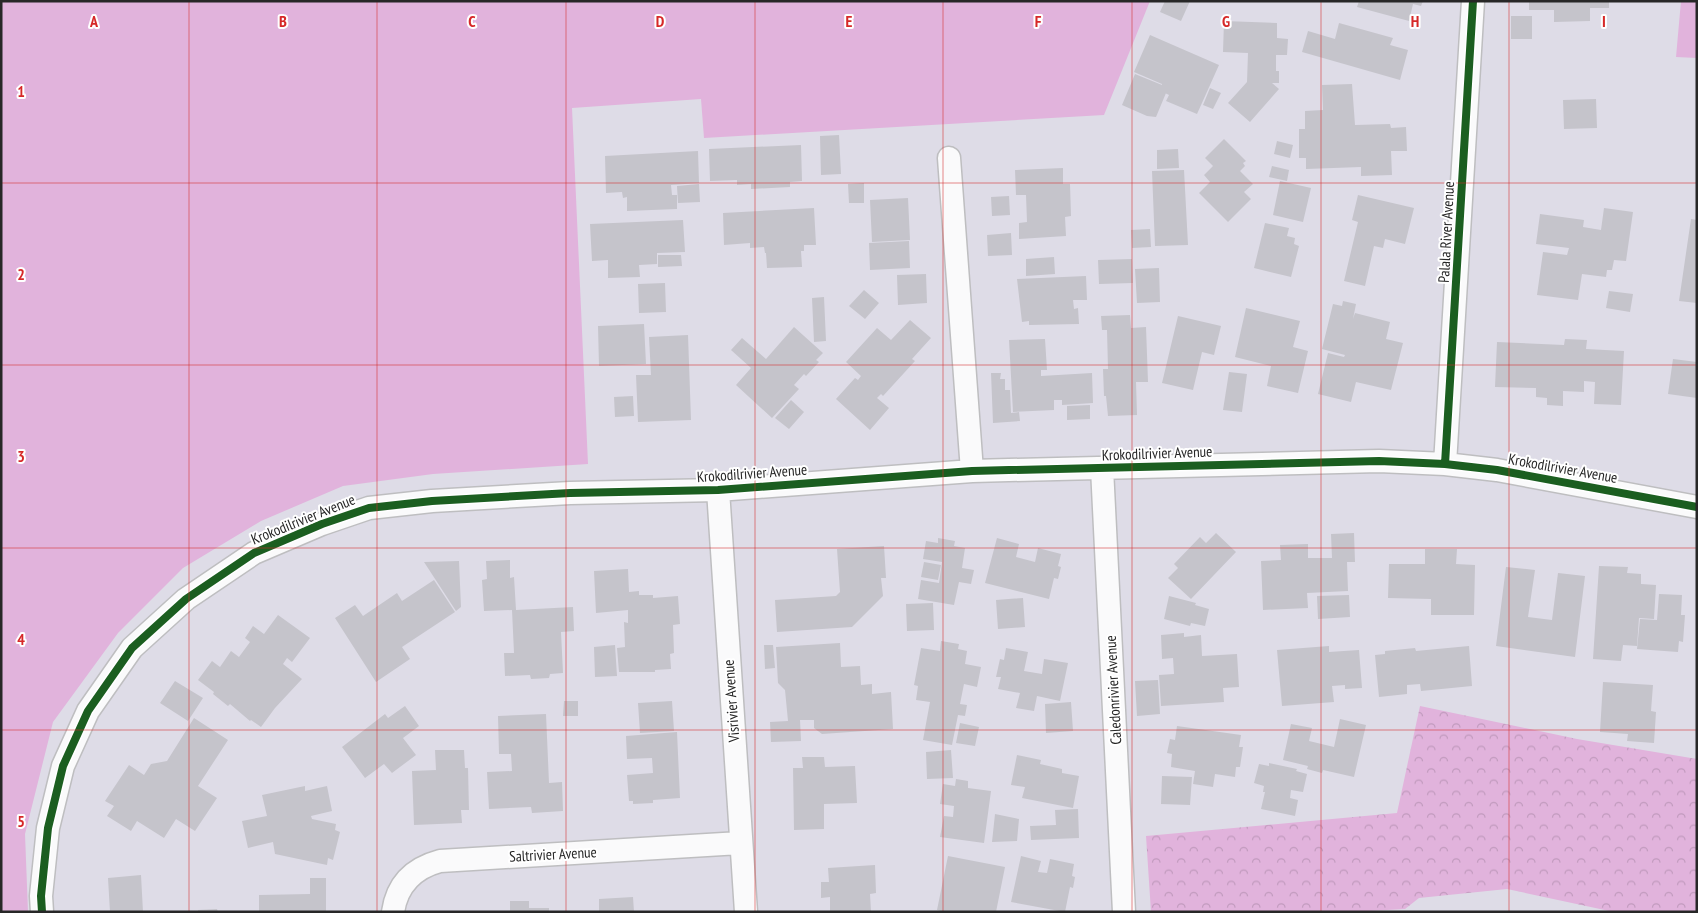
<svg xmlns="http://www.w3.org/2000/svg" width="1698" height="913" font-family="'PT Sans Narrow',sans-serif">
<defs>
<pattern id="forest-crowns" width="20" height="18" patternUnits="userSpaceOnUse" patternTransform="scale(1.25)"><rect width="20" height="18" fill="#e1b3dc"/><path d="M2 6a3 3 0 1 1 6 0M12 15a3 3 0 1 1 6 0" fill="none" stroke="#c19abd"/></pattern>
</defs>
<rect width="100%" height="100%" fill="#dedce7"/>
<path fill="#e1b3dc" d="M1 1H1150L1104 115 704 138 701 99 572 108 588 464 433 474 343 486 261 521 183 568 118 633 53 722 25 834 28 912H1Z
M1681 1H1697V58L1676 57Z"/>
<path fill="url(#forest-crowns)" d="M1420 706 1577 739 1697 759V912H1614L1507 889 1419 898 1405 909 1350 912H1151L1146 836 1397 813Z"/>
<path fill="#c5c4cb" d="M1165 1H1190L1181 21 1160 12Z
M1359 1H1423L1421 6 1413 4 1409 21 1357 7Z
M1529 1H1609V8H1590V21L1554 22V10H1529Z
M1511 16H1532V39H1511Z
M1224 21 1277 23V38L1288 39 1287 55H1276V71H1279V83H1272L1279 89 1250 122 1228 103 1247 82 1248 53 1223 52Z
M1339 23 1393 38 1390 45 1408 50 1400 80 1302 52 1308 31 1335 39Z
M1150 35 1219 65 1197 114 1166 101 1169 95 1159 90 1166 93 1156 117 1147 116 1122 105 1135 74 1162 85V84L1134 72Z
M1352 84 1355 125 1390 124 1391 128 1406 127 1407 151H1391L1392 175 1361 176V167L1306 169V158H1299V129H1305V111L1323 110 1322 85Z
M1210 88 1221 93 1213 109 1203 105Z
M1596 99 1597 128 1564 129 1563 100Z
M839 135 841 174 821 175 820 136Z
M1224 139 1246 161 1243 163 1245 166 1240 171 1253 184 1244 192 1251 199 1228 222 1199 193 1210 182 1204 175 1213 166 1205 158Z
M1277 141 1293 145 1290 158 1274 154Z
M801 145 802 181 790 182V187L751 189V184L737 185V180L710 181 709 149Z
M1178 149 1179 168 1157 169V150Z
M698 151 699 183 671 185 672 195H677V209L627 211V197L623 198 622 192 606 193 605 156Z
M1272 166 1289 170 1287 181 1269 177Z
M1063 168V184H1070L1071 216 1065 217 1066 236 1019 239V223L1027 222 1026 195H1016L1015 170Z
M1184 170 1188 245 1155 246 1152 171Z
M1280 181 1311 188 1303 222 1273 215Z
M864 183V203H849L848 184Z
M699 184 700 202 678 203 677 186Z
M1358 195 1414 208 1405 244 1385 239 1383 248 1374 246 1365 286 1344 281 1358 222 1352 220Z
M1009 196 1010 215 992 216 991 197Z
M908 198 910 240 872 242 870 200Z
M814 208 816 245H804V251H801L802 267 767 268 766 253H765L764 247 750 248V243L724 245 723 213Z
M1604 208 1633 212 1626 261 1614 260 1612 270H1607L1606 277 1582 274 1578 300 1537 295 1543 252 1567 255 1569 248 1536 244 1540 214 1584 220 1583 227 1601 230Z
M1691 219 1697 220V303L1679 301Z
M683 220 685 252 657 253V264L639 265 640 277 608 278V260L592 261 590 224Z
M1265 223 1289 228 1287 236 1295 238 1294 244 1299 246 1291 277 1254 268Z
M1150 229 1151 247 1132 248 1131 230Z
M1011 233 1012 255 988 256 987 235Z
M909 241 910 268 870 270 869 243Z
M658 255H681L682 266 658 267Z
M1054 257 1055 274 1026 276V259Z
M1132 259 1133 283 1099 284 1098 260Z
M1159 268 1160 302 1137 303 1135 269Z
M926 274 927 303 898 305 897 275Z
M1086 276 1087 300H1073L1074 309 1078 308 1079 324 1029 325V321L1022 322 1017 279Z
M665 283 666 312 639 313 638 284Z
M864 290 879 303 865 319 849 306Z
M1609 291 1633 294 1630 312 1606 308Z
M824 297 826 341 814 342 812 298Z
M1343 301 1356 304 1353 319 1355 313 1390 322 1386 339 1403 343 1391 390 1356 382 1351 402 1318 394 1328 353 1344 357 1345 355 1322 349 1333 304 1342 306Z
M1246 308 1300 321 1293 347 1308 351 1298 393 1267 386 1271 366 1235 357Z
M1130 315 1131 328 1146 327 1148 382H1136L1137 415 1108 416 1106 396H1104L1103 369H1108L1107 330H1102L1101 316Z
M1178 316 1221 326 1214 355 1202 352 1193 390 1162 383Z
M910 320 931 338 912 359 915 361 883 396 881 394 877 398 889 408 870 430 836 399 855 378 858 380 861 376 846 362 877 328 891 340Z
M644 324 646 364 599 366 598 326Z
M794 327 823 353 816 360 819 362 806 376 804 374 794 385 799 389 772 418 736 385 751 368 731 350 742 338 766 359Z
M688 335 691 420 638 422 636 375H651L649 337Z
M1045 339 1047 370H1041V376L1092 373 1093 403 1062 405V400H1054V410L1013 412 1009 340Z
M1565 339 1587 340 1586 349 1624 351 1621 405 1594 404 1595 382 1584 381V392L1563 391V406L1547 405V398L1536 397V388L1495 387 1497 342 1564 345Z
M1673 359 1697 362V398L1668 394Z
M1229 372 1247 374 1242 412 1223 410Z
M991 373H1001L1000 379H1005V390H1010L1011 413 1019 412 1020 421 993 423Z
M633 396 634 416 615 417 614 397Z
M791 400 804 412 789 429 775 418Z
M1090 405V419L1067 420V406Z
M1216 533 1236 552 1191 599 1168 578 1178 568 1174 564 1200 537 1206 543Z
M1354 533 1355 562H1347L1348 591 1307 593 1308 608 1263 610 1261 561 1281 560 1280 545 1308 544V558H1332L1331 534Z
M938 538 955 541 954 546 965 548 962 568 974 570 971 584 959 582 954 605 918 599 921 580 939 583 942 562 923 559 926 541 938 543Z
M997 538 1019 544 1016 557 1035 562 1038 548 1061 554 1058 566 1061 567 1058 579 1054 578 1049 599 985 583Z
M884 546 886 578H881L883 596 852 627 777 632 775 600 836 596 840 592 837 549Z
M1425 549H1457L1456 564 1475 565 1474 615H1431V599L1388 598 1389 564H1425Z
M510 560V578L514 577 516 610 573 607 574 631 561 632 563 673 550 674 549 678 531 679 530 675 505 676 504 653H514L512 610 484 611 482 580 487 579 486 561Z
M459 561 461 607 456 611 424 562Z
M924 562 941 565 938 580 921 577Z
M1599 566 1628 567 1627 573 1641 574V584L1656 585 1654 619 1639 618 1637 646 1623 645 1621 661 1593 659Z
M1506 567 1535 570 1528 617 1552 620 1558 573 1585 576 1575 657 1496 646Z
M628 569 629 592 639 591V595H653V598L678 596 680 624 673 625 674 653 670 654 671 669 655 670V672H619L617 648 625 647 624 622 628 623V610L596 613 594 571Z
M434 580 455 612 402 647 410 659 376 682 335 618 355 605 363 616 397 593 402 601Z
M1659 594 1682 595 1681 615H1685L1683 642 1679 641 1678 652 1637 649 1640 619 1657 620Z
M1349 595 1350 617 1318 619 1317 596Z
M1169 596 1196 603 1195 605 1209 609 1205 626 1191 623 1190 626 1164 619Z
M1023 598 1025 627 998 629 996 600Z
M933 603 934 630 907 631 906 604Z
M278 615 310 638 292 662 287 658 283 664 302 679 275 708 261 727 251 720 250 721 230 704 228 706 213 694 214 692 198 680 212 661 220 667 231 651 239 657 250 642 245 638 253 626 264 634Z
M1184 633V637L1201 635 1202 656 1237 654 1239 687 1223 688 1224 702 1161 706 1159 675 1174 674 1173 658 1162 659 1161 635Z
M941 641 959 644 958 649 967 651 965 664 981 667 977 687 964 684 960 704 967 705 965 716 958 715 952 745 923 740 930 702 916 700 918 686 914 685 921 648 940 651Z
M840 643 841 667 860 666 861 685 872 684V694L891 692 893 729 822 734 814 728V720H800L801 741 771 742 770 722 788 721 785 690 778 683 776 647Z
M615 645 617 676 595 677 594 647Z
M764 645H773L775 668 765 669Z
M1329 646V652L1359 650 1362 688 1345 689V685L1332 686 1334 702 1282 706 1277 650Z
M1469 646 1472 686 1421 691 1420 684 1407 685V694L1379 697 1375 655 1385 654V651L1415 648 1416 651Z
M1006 648 1028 652 1024 671 1042 674 1044 659 1068 663 1060 701 1037 696 1034 711 1016 708 1020 693 998 689 1001 677H996L1000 659 1004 660Z
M1158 680 1160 714 1137 716 1135 681Z
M175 681 203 698 188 721 160 703Z
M1603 682 1653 685 1651 711 1656 712 1654 743 1627 741 1628 734 1600 732Z
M564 701H578V716H563Z
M672 701 674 731 640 733 638 703Z
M1071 702 1073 731 1046 733 1045 704Z
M405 706 419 726 403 738 416 755 392 773 384 764 365 778 342 747 385 714 388 718Z
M546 714 549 783 562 782 563 811 532 813 531 807 489 809 487 772 512 771 511 754H499L498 716Z
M194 718 228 740 198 786 217 798 195 831 176 819 164 838 137 821 131 831 107 816 114 806 105 801 129 765 144 775 151 764 167 761Z
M1340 719 1366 725 1354 777 1323 770 1322 773 1307 769 1308 766 1283 760 1291 724 1312 728 1309 741 1334 747Z
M960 723 979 727 975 746 956 743Z
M1177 726 1241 735 1239 747H1243L1240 767H1236L1235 777 1215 774 1213 787 1193 784 1195 771 1171 767 1172 754 1167 753 1170 739 1175 740Z
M677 732 680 798 653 800V803L633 804V801H629L627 775 653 773 652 758 627 759 626 736Z
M435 750H464L465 768H468L469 810H461L462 823 414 825 412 771 436 770Z
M951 750 953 778 927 779 926 752Z
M1017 755 1041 760 1040 764 1062 769V773L1079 776 1073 808 1022 798 1025 787 1011 785Z
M802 757H824L825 767 855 766 857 803 824 804V829L794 830 793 768H803Z
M1269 763 1297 769 1296 771 1307 774 1303 792 1291 790 1290 798 1298 800 1295 816 1261 809 1265 792H1263L1264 786 1254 783 1259 764 1269 766Z
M1162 776 1192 777 1190 805 1161 804Z
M956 779 968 781V788L991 791 984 843 940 837 944 816 953 817 954 806 940 804 943 784 955 786Z
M305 786V791L327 786 332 811 311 816 312 819 336 824 335 830 340 832 333 860 328 858 327 865 275 854 273 842 248 848 242 821 267 816 262 795Z
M1078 809 1079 838 1031 840 1030 826 1056 825 1055 810Z
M995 814 1019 819 1017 841 992 842Z
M948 856 1005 867 996 912H944L937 910Z
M1021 856 1041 861 1038 872 1047 873 1050 859 1074 864 1072 876 1075 877 1073 888 1070 887 1065 912 1011 902Z
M875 865 876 893 870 894 871 912H830V897L821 898V882H829L828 868Z
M141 875 143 912H110L108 878Z
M310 878H326V912H259V895L310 894Z
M633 897 634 912H599V899Z
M510 901H529V908H549V912H510Z
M217 909 218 912H198V910Z"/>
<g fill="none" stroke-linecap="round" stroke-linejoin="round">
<g stroke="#bebec0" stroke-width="25">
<path id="minor" d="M949 158 972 471
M1445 464 1473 1
M1102 468 1124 912
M718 490 746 912
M42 912 41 896 48 828 63 766 88 711 132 648 186 599 254 553 322 524 369 508 432 501 570 493 718 490 972 471 1379 461 1445 464 1497 470 1697 507
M393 912C397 884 414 868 440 861L740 843"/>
</g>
<use href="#minor" stroke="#fafafb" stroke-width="22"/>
<g stroke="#fff" stroke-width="11">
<path id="cycleway" d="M1445 464 1473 1
M42 912 41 896 48 828 63 766 88 711 132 648 186 599 254 553 322 524 369 508 432 501 570 493 718 490 972 471 1379 461 1445 464 1497 470 1697 507"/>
</g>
<use href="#cycleway" stroke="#1b5e20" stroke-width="8"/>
</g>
<path fill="none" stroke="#d62828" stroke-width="1" stroke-opacity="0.55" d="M189 1V912M377 1V912M566 1V912M755 1V912M943 1V912M1132 1V912M1321 1V912M1509 1V912M1 183H1697M1 365H1697M1 548H1697M1 730H1697"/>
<g text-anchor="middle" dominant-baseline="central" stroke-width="4" stroke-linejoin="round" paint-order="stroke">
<g font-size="15" fill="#272727" stroke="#fff">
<text transform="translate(1446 232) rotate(-87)">Palala River Avenue</text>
<text transform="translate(1157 453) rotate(-2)">Krokodilrivier Avenue</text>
<text transform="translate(1563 468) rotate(10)">Krokodilrivier Avenue</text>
<text transform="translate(752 473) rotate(-4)">Krokodilrivier Avenue</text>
<text transform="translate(303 519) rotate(-22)">Krokodilrivier Avenue</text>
<text transform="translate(1113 690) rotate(-93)">Caledonrivier Avenue</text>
<text transform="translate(731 701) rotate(-94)">Visrivier Avenue</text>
<text transform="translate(553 854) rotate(-3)">Saltrivier Avenue</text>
</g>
</g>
<g font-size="16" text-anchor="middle" font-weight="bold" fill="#d62828" stroke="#fff" stroke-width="4" stroke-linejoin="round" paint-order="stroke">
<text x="94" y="27">A</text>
<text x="283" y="27">B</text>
<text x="472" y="27">C</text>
<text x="660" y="27">D</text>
<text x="849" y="27">E</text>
<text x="1038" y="27">F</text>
<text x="1226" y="27">G</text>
<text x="1415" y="27">H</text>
<text x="1604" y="27">I</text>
<text x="21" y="97">1</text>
<text x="21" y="280">2</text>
<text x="21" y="462">3</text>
<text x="21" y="645">4</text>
<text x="21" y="827">5</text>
</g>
<rect width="1698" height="913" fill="none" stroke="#272727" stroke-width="5"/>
</svg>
